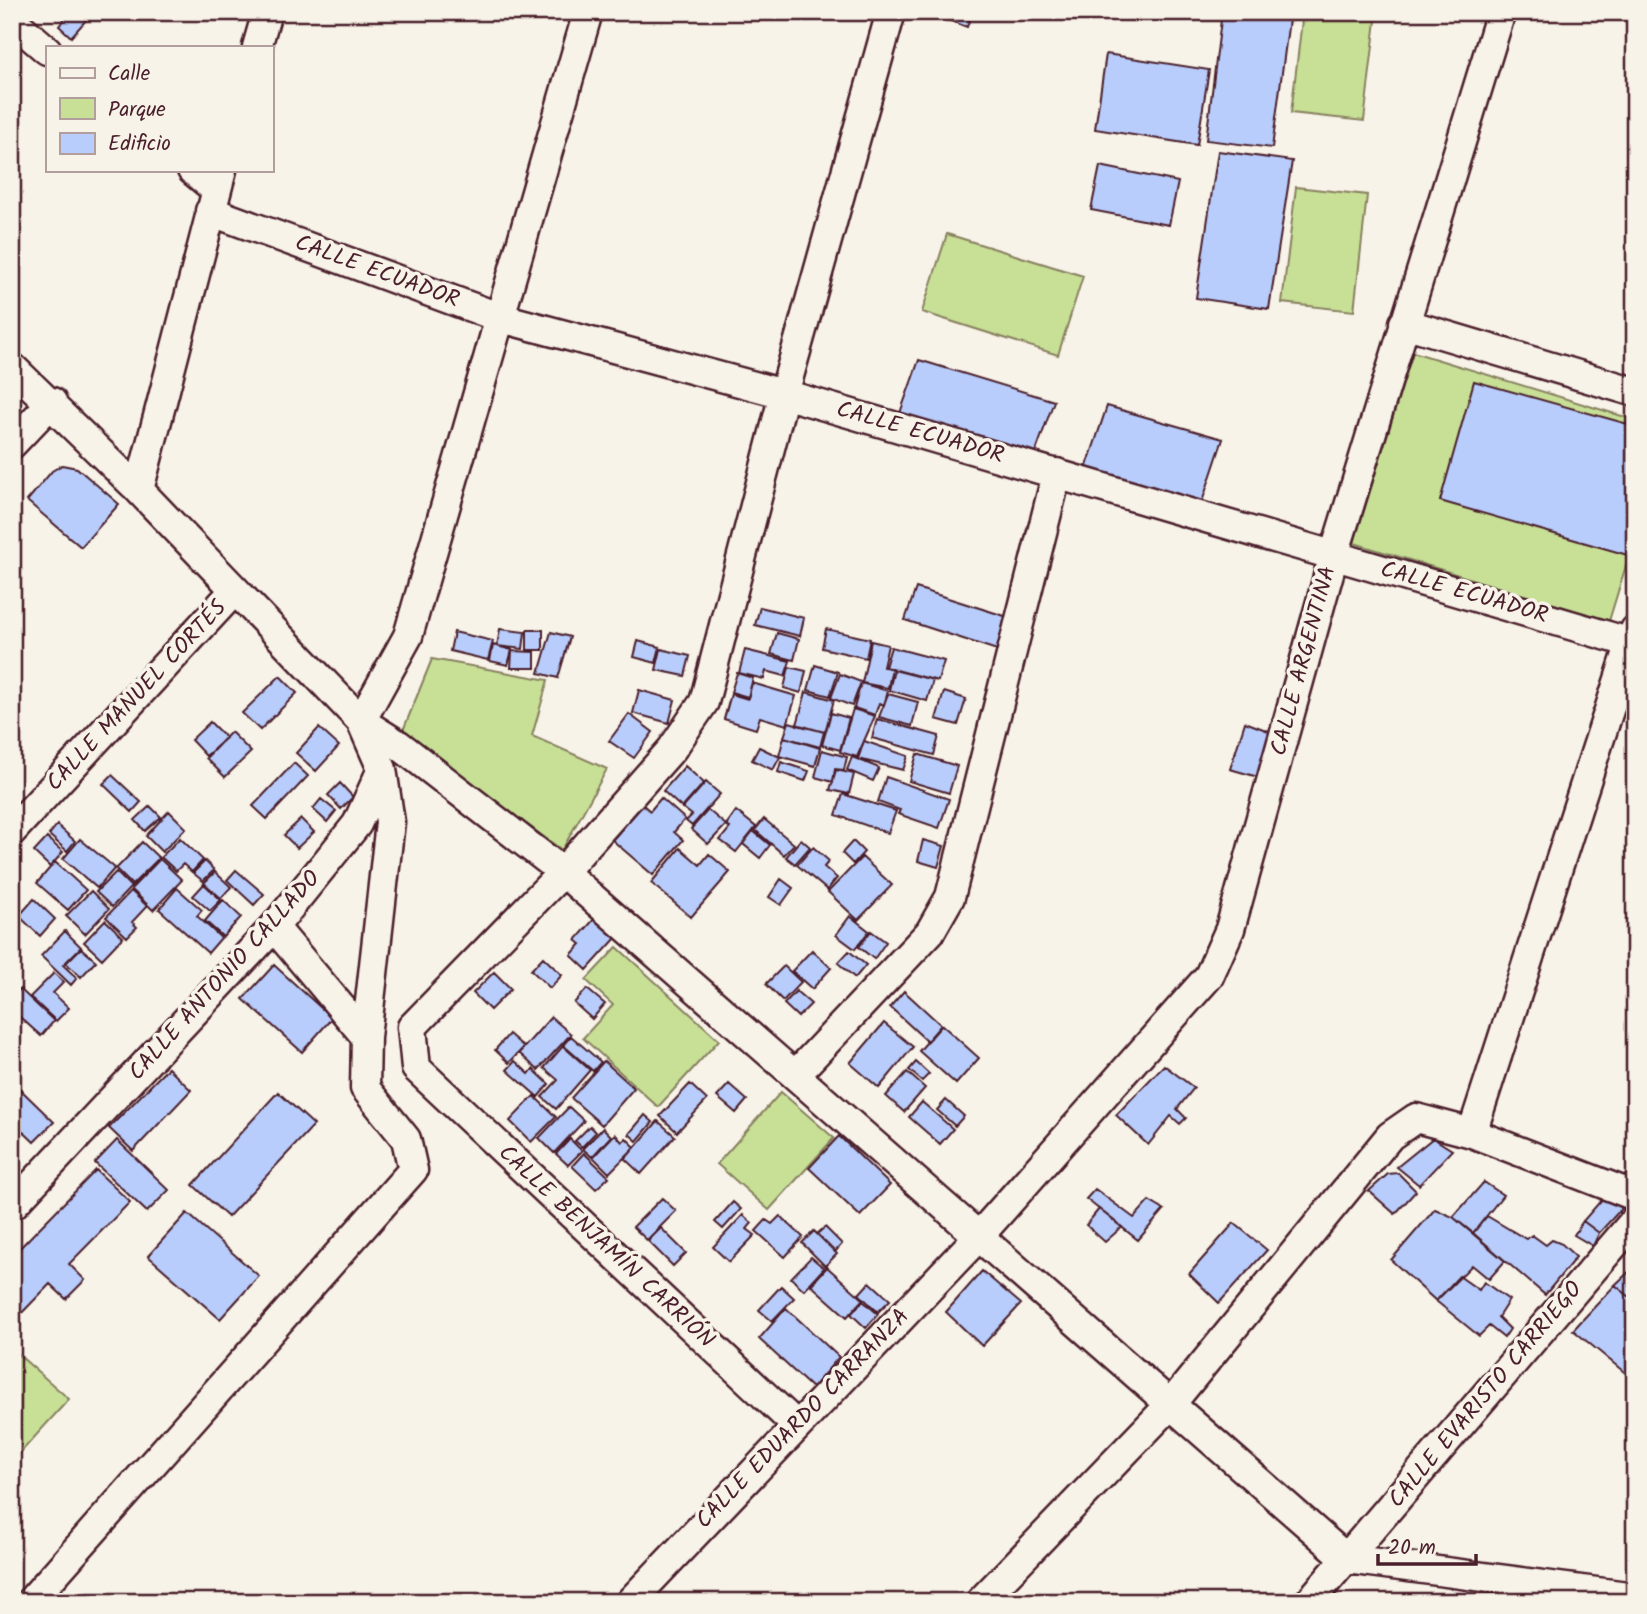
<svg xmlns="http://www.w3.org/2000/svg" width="1647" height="1614" font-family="Kalam,sans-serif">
<rect width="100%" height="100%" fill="#f7f3e8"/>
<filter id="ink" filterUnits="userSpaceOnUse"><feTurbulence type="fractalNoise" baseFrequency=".0143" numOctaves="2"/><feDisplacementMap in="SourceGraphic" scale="14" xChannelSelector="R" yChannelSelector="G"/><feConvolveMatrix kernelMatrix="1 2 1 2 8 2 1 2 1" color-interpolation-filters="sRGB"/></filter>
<g filter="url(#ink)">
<path fill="#c7e096" stroke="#888060" stroke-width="2" d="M1303 12H1377L1364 121 1291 113Z
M1296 187 1367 195 1354 311 1282 303Z
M947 234 1083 276 1058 355 922 312Z
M1413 352 1635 420V536L1609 621 1354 543Z
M432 659 548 680 532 736 607 769 562 850 402 733Z
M617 947 719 1040 658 1107 583 1038 613 1005 586 980Z
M781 1092 834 1138 769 1210 717 1164Z
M12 1349 69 1399 12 1462Z"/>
<path fill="#b8cdfc" stroke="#4a1f2b" stroke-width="2" d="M70 12H80L87 19 71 37 59 26Z
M926 12H972L967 27Z
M1222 12H1290L1272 148 1206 140Z
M1106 54 1209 70 1197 145 1095 129Z
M1218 151 1292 161 1269 309 1196 298Z
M1100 166 1178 182 1169 225 1091 210Z
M919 360 1054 401 1035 454 900 413Z
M1474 381 1635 426V541L1631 556 1440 501Z
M1107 406 1223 439 1202 502 1086 469Z
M62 465 77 468 119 504 81 547 27 501 52 471Z
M916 588 1011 618 1000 651 905 620Z
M760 607 804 618 800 636 755 625Z
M500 629 525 632 523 649 497 646Z
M826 629 870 639 866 658 822 648Z
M527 630H543V650H527Z
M454 632 493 641 488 660 450 651Z
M551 632 570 637 558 678 539 673Z
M777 633 799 639 794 660 771 654Z
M638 641 660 647 656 663 634 657Z
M871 641 888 645 883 667 892 668 888 688 862 683Z
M493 645 512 650 508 665 490 661Z
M891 647 944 661 938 681 885 667Z
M661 649 690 656 685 676 656 670Z
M745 650 790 661 785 676 766 671 764 679 739 673Z
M512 651 535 652V668H511Z
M815 665 838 672 830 696 808 690Z
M789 667 806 671 801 693 784 688Z
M894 670 933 680 927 701 889 690Z
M737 673 753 678 748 697 731 692Z
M840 674 861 682 852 706 831 698Z
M280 676 297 693 260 730 242 713Z
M752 683 796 696 787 725 760 717 756 729 724 719 731 694 748 699Z
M861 683 888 691 884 705 879 703 875 715 854 708Z
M639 690 675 700 669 723 633 713Z
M806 692 834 700 825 732 797 725Z
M944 692 966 699 958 725 936 719Z
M888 694 918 702 912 726 879 717Z
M853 709 875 716 857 757 840 752Z
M831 713 849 718 840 750 822 745Z
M629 714 653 732 634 758 609 741Z
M877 719 939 736 934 755 872 738Z
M210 722 226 738 206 756 191 740Z
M789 722 824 732 820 747 784 737Z
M1245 722 1279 735 1265 779 1230 769Z
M319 728 339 746 316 771 296 753Z
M231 732 251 752 225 777 206 758Z
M784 737 820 748 815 766 779 756Z
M864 741 908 756 903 770 858 759Z
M759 747 780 757 773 770 752 760Z
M822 750 847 757 844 770 835 769 833 782 815 777Z
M917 754 957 766 949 793 909 781Z
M852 757 879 768 873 781 847 770Z
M781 762 809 771 805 781 778 772Z
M294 763 308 776 267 819 253 806Z
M685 766 704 783 682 808 663 791Z
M836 770 854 774 849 794 830 790Z
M112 775 141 802 132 812 103 784Z
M886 777 949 799 939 828 898 814 900 810 878 802Z
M706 782 720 794 692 826 686 821 692 815 683 808Z
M340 783 353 797 341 809 328 795Z
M843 794 896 811 888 833 836 815Z
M661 798 685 819 674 832 683 840 653 875 612 840 643 805 650 811Z
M321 799 336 811 327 822 313 809Z
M150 806 161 817 145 831 135 820Z
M708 810 726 825 708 844 691 829Z
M169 811 186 828 162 852 146 836Z
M736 811 756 827 736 852 720 840 730 828 726 825Z
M301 819 314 832 297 848 284 835Z
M764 819 794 844 784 855 755 830Z
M57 825 75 841 67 851 49 835Z
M753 831 770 845 760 858 743 844Z
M47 838 63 852 50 867 34 852Z
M180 838 203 860 192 872 183 864 176 871 161 857Z
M80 839 115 868 97 888 63 859Z
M801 839 810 847 795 864 786 857Z
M923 840 944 846 938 867 918 861Z
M853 841 864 852 853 864 842 853Z
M142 842 159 858 132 885 116 869Z
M813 847 829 861 824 867 837 878 827 890 797 865Z
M680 848 700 865 709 854 730 872 691 917 651 883Z
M862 857 892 885 858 920 828 892Z
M160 859 182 880 153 910 131 889Z
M205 861 214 870 203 881 193 873Z
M55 862 86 890 68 910 37 883Z
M236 870 264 894 254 905 227 880Z
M116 872 131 887 112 907 96 892Z
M215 872 231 887 221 898 204 883Z
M781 879 793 888 781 905 769 897Z
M204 884 221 900 210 911 193 896Z
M177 888 202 910 197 916 221 938 208 953 159 909Z
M91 891 109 909 85 934 66 916Z
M131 891 147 906 132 922 137 927 127 937 106 917Z
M34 899 55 919 40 936 19 916Z
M223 900 241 917 223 937 205 921Z
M850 916 869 931 855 949 836 935Z
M595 918 616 938 587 970 571 955 581 944 576 940Z
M105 920 123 937 102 959 84 942Z
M65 931 81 947 63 965 77 978 71 985 41 956Z
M871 931 886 942 874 959 859 947Z
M81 948 96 961 81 977 66 963Z
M812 950 831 968 812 989 792 971Z
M849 951 866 965 855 978 838 963Z
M543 957 562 975 550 988 531 970Z
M274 965 332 1018 302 1052 243 999Z
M784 966 801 982 783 1001 766 984Z
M494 972 511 989 490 1010 473 993Z
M54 973 64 982 53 993 69 1008 56 1021 30 997Z
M20 989 54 1021 41 1036 12 1010V998Z
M587 989 605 1004 592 1019 574 1003Z
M796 991 811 1004 798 1017 784 1004Z
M904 991 941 1025 927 1041 890 1007Z
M551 1017 571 1034 538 1070 519 1053Z
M884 1023 913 1047 879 1088 850 1063Z
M942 1025 979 1058 956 1084 919 1051Z
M509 1034 524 1047 509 1063 495 1050Z
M571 1036 601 1062 593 1071 563 1045Z
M563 1046 590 1070 556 1109 542 1097 558 1080 544 1068Z
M515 1061 529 1074 533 1069 549 1084 538 1097 507 1070Z
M604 1061 634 1088 602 1125 571 1098Z
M916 1062 929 1074 922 1081 909 1070Z
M1164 1065 1194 1088 1177 1109 1186 1118 1180 1124 1171 1116 1148 1145 1116 1115Z
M168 1068 191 1090 133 1151 109 1128Z
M907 1072 925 1088 904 1112 886 1096Z
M690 1084 707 1100 677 1132 660 1116Z
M729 1084 747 1100 736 1113 717 1097Z
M19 1088 54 1122 34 1142 12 1121V1095Z
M278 1092 314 1125 228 1217 193 1185Z
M534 1096 556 1117 531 1142 510 1121Z
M946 1100 964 1116 955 1126 937 1110Z
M922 1102 953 1129 940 1144 909 1117Z
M569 1107 584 1121 554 1153 539 1138Z
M645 1115 653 1122 637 1141 629 1134Z
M658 1121 675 1136 641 1174 625 1159Z
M590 1126 596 1132 582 1147 575 1141Z
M603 1128 611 1136 592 1157 583 1149Z
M615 1134 622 1142 626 1138 635 1147 609 1173 593 1157Z
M839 1136 890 1185 860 1216 809 1168Z
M1433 1138 1452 1150 1419 1185 1397 1167Z
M570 1139 582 1151 568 1165 556 1154Z
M117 1140 169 1190 147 1212 95 1163Z
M584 1153 609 1177 596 1189 572 1166Z
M96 1170 130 1202 69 1264 85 1280 66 1299 50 1284 12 1323V1256Z
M1398 1173 1416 1191 1395 1214 1369 1191 1388 1174Z
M1484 1182 1503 1195 1473 1233 1453 1217Z
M1095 1189 1134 1218 1149 1201 1164 1210 1138 1240 1086 1199Z
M1604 1197 1623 1207 1599 1233 1583 1221Z
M662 1198 676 1211 647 1240 633 1227Z
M733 1202 741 1209 723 1229 715 1222Z
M1099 1209 1122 1227 1105 1242 1086 1225Z
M1435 1209 1453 1217 1505 1261 1489 1279 1472 1265 1436 1301 1391 1260Z
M187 1213 259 1276 220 1319 148 1256Z
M743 1215 752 1223 747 1229 755 1235 729 1262 713 1247Z
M780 1216 803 1237 785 1257 756 1231 766 1220 772 1224Z
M1487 1216 1526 1239 1532 1235 1546 1245 1552 1240 1562 1244 1576 1257 1545 1295 1473 1233Z
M1583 1221 1599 1233 1593 1246 1574 1235Z
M1234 1223 1267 1250 1219 1303 1189 1274Z
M825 1227 842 1244 835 1252 817 1234Z
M661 1228 686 1253 673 1266 648 1241Z
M814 1231 837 1254 825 1266 802 1243Z
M811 1257 824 1268 804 1290 791 1278Z
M1635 1266V1301L1615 1285Z
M827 1267 863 1299 847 1317 811 1285Z
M982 1271 1021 1304 982 1346 946 1312Z
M1459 1276 1479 1290 1484 1282 1509 1300 1498 1317 1510 1329 1504 1338 1489 1326 1479 1336 1436 1301Z
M870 1282 890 1300 878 1312 859 1294Z
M1615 1285 1635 1301V1381L1573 1330Z
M781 1286 794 1298 772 1321 759 1310Z
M863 1301 878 1314 866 1328 851 1314Z
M786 1308 839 1357 812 1388 759 1339Z"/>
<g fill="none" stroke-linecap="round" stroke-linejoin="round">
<g stroke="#4a1f2b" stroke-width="33">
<path id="street" d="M12 20 47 50
M257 47 267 12
M192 170 216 190
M210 211 498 317 784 394 1635 644
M1404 323 1635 392
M12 367 139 490 361 721 399 745 563 872 1347 1559 1635 1597
M12 444 52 402
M139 490 222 170
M12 831 234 591
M274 927 366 1037
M796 1074 930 932 950 897 1057 473
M1472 1133 1635 630
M12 1206 274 927 357 824 382 769 361 721 408 636 588 12
M796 1425 416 1068 412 1027 563 872 672 749 704 702 784 394 891 12
M30 1602 413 1170 406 1139 365 1088 366 1037 390 822 382 769
M630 1602 978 1237 1209 976 1230 929 1334 555 1501 12
M980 1602 1170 1405 1390 1136 1416 1118 1472 1133 1635 1196
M1309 1602 1635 1220"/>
</g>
<use href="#street" stroke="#f7f3e8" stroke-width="28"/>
</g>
</g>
<g text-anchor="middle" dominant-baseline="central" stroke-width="7" stroke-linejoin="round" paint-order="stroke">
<g font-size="23" fill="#4a1f2b" stroke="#f7f3e8">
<text transform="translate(377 272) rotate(20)">CALLE ECUADOR</text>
<text transform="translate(920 433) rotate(16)">CALLE ECUADOR</text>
<text transform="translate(1464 593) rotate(16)">CALLE ECUADOR</text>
<text transform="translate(1304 661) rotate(-75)">CALLE ARGENTINA</text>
<text transform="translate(137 696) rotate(-47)">CALLE MANUEL CORTÉS</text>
<text transform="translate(225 976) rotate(-48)">CALLE ANTONIO CALLADO</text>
<text transform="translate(606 1247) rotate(43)">CALLE BENJAMÍN CARRIÓN</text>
<text transform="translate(1486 1395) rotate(-50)">CALLE EVARISTO CARRIEGO</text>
<text transform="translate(803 1419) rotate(-46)">CALLE EDUARDO CARRANZA</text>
</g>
</g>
<rect width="1647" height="1614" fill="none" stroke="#f7f3e8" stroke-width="42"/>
<rect x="21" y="21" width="1605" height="1572" fill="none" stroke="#4a1f2b" stroke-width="2.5" filter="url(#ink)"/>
<rect x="46" y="46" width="228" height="126" fill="#f7f3e8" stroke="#b29e9c" stroke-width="2"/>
<rect x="60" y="68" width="35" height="10" fill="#f7f3e8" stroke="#b29e9c" stroke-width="2"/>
<text x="108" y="80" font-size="21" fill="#4a1f2b">Calle</text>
<rect x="60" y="98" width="35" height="21" fill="#c7e096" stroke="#b29e9c" stroke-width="2"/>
<text x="108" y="116" font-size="21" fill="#4a1f2b">Parque</text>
<rect x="60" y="133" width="35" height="21" fill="#b8cdfc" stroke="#b29e9c" stroke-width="2"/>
<text x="108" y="150" font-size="21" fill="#4a1f2b">Edificio</text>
<path d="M1378 1554v10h98v-10" fill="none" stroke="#4a1f2b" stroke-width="3.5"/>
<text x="1388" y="1554" font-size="21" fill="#4a1f2b" stroke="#f7f3e8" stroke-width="5" paint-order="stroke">20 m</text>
</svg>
